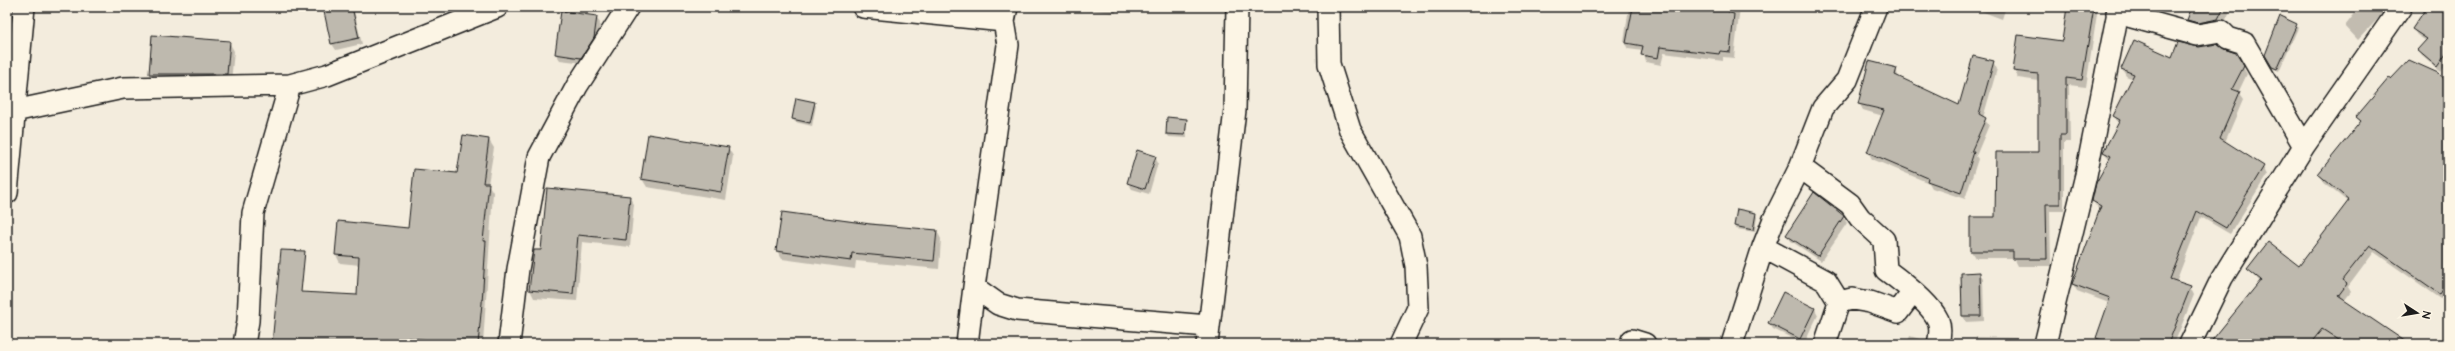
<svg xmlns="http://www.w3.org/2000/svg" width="2455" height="351" font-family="'Architects Daughter',sans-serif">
<rect width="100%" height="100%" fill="#f3ecdd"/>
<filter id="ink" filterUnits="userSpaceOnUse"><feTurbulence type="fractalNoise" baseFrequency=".025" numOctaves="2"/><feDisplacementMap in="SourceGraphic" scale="8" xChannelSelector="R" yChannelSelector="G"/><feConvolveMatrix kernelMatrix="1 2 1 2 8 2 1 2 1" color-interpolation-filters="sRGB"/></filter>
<g filter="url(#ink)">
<path fill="#0003" d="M324 7H353L362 44 336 50 332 44Z
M1050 7H1116V13Z
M1629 7H1740L1734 58 1723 57V61L1664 53 1661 65 1646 62 1643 51 1628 49 1624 42Z
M1970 7H2006L2002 19Z
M2068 7H2098L2086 87 2069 85 2070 142H2064V211H2050L2051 266H2018L2014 258H1975L1971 251 1996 218 2039 153V81L2018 78 2014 70 2063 42Z
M2181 7H2232L2222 28H2193L2188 20 2191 12Z
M2275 7H2286L2285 11Z
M2360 7H2389L2358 40 2345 26Z
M2428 7H2448V62L2441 72 2422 56 2418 50 2426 41 2417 35 2413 29Z
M596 17 600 23 597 44 584 63 560 60 556 54Z
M2296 25 2298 28 2279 71 2274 69 2266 55Z
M229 42 234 51 231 82H154L150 74Z
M2199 48 2224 50 2235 54 2247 74 2238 93 2243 100 2225 142 2263 167 2267 175 2230 234 2201 217 2176 282 2190 287 2194 295 2174 344H2100L2097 338 2109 303 2077 291 2073 284 2100 210 2093 201 2110 160 2104 152 2119 124 2114 116 2133 79 2126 76 2122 69 2172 58Z
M1993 62 1997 69 1983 118 1989 125 1976 156 1978 159 1965 199 1932 188 1929 183 1872 159 1868 152 1883 116 1863 110 1859 103 1896 69 1899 79 1960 107Z
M2448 83V296L2444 301 2374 252 2348 287 2351 292 2344 301 2407 344H2213L2260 282 2249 269 2299 267 2348 202 2323 182 2319 174 2361 123 2357 117Z
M814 103 816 106 812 126 795 122 793 119Z
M1186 120 1187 138 1169 137 1167 134Z
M464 136 489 140 494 148 488 184 493 192 483 344H313L358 296 360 265 340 263 336 255 409 229 458 174Z
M728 148 733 156 726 200 647 187 642 179Z
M1155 157 1158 163 1149 194 1132 189 1128 183Z
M629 197 634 204 630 247 582 242 577 301 534 298 530 290 542 251Z
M783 213 937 231 941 239 939 269 856 261 855 269 782 259 777 251Z
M1756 214 1757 217 1755 232 1736 229 1735 226Z
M1843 217 1847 223 1821 261 1791 241 1787 235Z
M1979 273 1983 279 1984 321 1966 322 1963 316Z
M1783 294 1815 309 1818 315 1804 344 1773 329 1769 323Z
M1910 336 1926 341 1927 344H1907Z
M1976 337 2017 338 2020 344H1976Z
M1610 343 1611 344H1595Z"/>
<path fill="#beb9ae" stroke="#1c1c1c" d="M323 7H352L359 38 331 44Z
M1633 7H1730L1729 13 1734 14 1730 52 1720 51 1719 54 1660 47 1658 58 1641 55 1643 46 1626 43Z
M2067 7H2094L2082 80 2066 78V135H2060V204H2046L2047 259H2013V251H1970V217H1995L1996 152H2038V74L2013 71 2018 35 2062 41Z
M2192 7H2224L2218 19 2198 23 2187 20Z
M2427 7H2441L2448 11V51L2437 67 2417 50 2427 39 2412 29Z
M561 11 597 16 594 38 581 58 555 54Z
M2280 16 2297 24 2277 69 2272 67 2265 55Z
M152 35 230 41 227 74H149Z
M2134 40 2172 57 2178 42 2199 47 2217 44 2224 49 2236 53 2244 66 2232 89 2240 92 2220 138 2264 166 2226 228 2197 211 2170 279 2191 286 2168 344H2112L2096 338 2110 298 2072 284 2101 206 2092 201 2096 183 2111 156 2103 152 2120 120 2113 116 2134 74 2121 69Z
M1973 56 1994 61 1979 114 1986 118 1971 152H1974L1961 193 1927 181 1928 178 1867 152 1884 110 1858 104 1869 61 1897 68 1895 75 1959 105Z
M2409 60 2438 73 2448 82V282L2440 294 2370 245 2342 280 2347 284 2338 296 2409 344H2345L2322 329 2310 344H2209L2261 280 2247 269 2268 242 2299 266 2349 200 2318 174 2361 121 2356 117 2389 78 2391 79Z
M796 98 815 102 810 123 792 119Z
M1167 117 1187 119 1185 135 1166 134Z
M648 134 729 147 721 192 641 179Z
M463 135 489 139 483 183H489L483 241H486L482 303 478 344 408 338V344H272L281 250 305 251 301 292 357 295 359 257 335 255 338 221 408 228 414 169 457 173Z
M1137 150 1156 156 1145 189 1127 183Z
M547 188 630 196 626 240 578 235 573 294 529 290 534 250H541Z
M1814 192 1844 216 1818 256 1786 235Z
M1737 209 1756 213 1753 230 1734 226Z
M782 212 870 224 937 230 934 261 852 253 851 261 776 251Z
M1980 272 1981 316H1962L1961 273Z
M1783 292 1815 308 1800 339 1768 323Z"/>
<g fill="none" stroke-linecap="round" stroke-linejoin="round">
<g stroke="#1c1c1c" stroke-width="24">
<path id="minor" d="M863 7 1004 21
M1007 7 1004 21 1008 45 974 287 998 304 1017 310 1208 326
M1328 7 1329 64 1350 130 1410 236 1416 266 1418 308 1401 344
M2117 13 2197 35 2221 31 2228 38 2244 43 2304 146
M14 111 123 88 290 85 327 75 497 7
M1800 167 1850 204 1860 218 1884 240 1886 270C1901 281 1930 303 1938 320 1941 328 1940 336 1938 344
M7 193 24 7
M1763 247 1826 281 1839 302 1825 344
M1839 302 1852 299 1870 302 1898 312 1913 292
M1632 340 1645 344
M244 344 248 321 253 213 290 85
M509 344 518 269 539 157 577 86 628 7
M967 344 974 287
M1207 344 1235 110 1237 7
M1732 344 1763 247 1774 219 1800 167 1823 108 1847 80 1876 7
M2045 344 2086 175 2119 7
M2190 344 2222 278 2304 146 2401 7"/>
</g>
<use href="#minor" stroke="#fcf5e5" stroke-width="21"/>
</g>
</g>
<rect width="2455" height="351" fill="none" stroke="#fcf5e5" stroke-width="24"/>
<rect x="12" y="12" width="2431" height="327" fill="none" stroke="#1c1c1c" stroke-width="1.5" filter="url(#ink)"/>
<g transform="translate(2417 313) rotate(102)" stroke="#fcf5e5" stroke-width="3" paint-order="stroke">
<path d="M0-3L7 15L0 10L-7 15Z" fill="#1c1c1c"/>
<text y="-6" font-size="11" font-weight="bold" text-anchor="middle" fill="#1c1c1c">N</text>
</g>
</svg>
